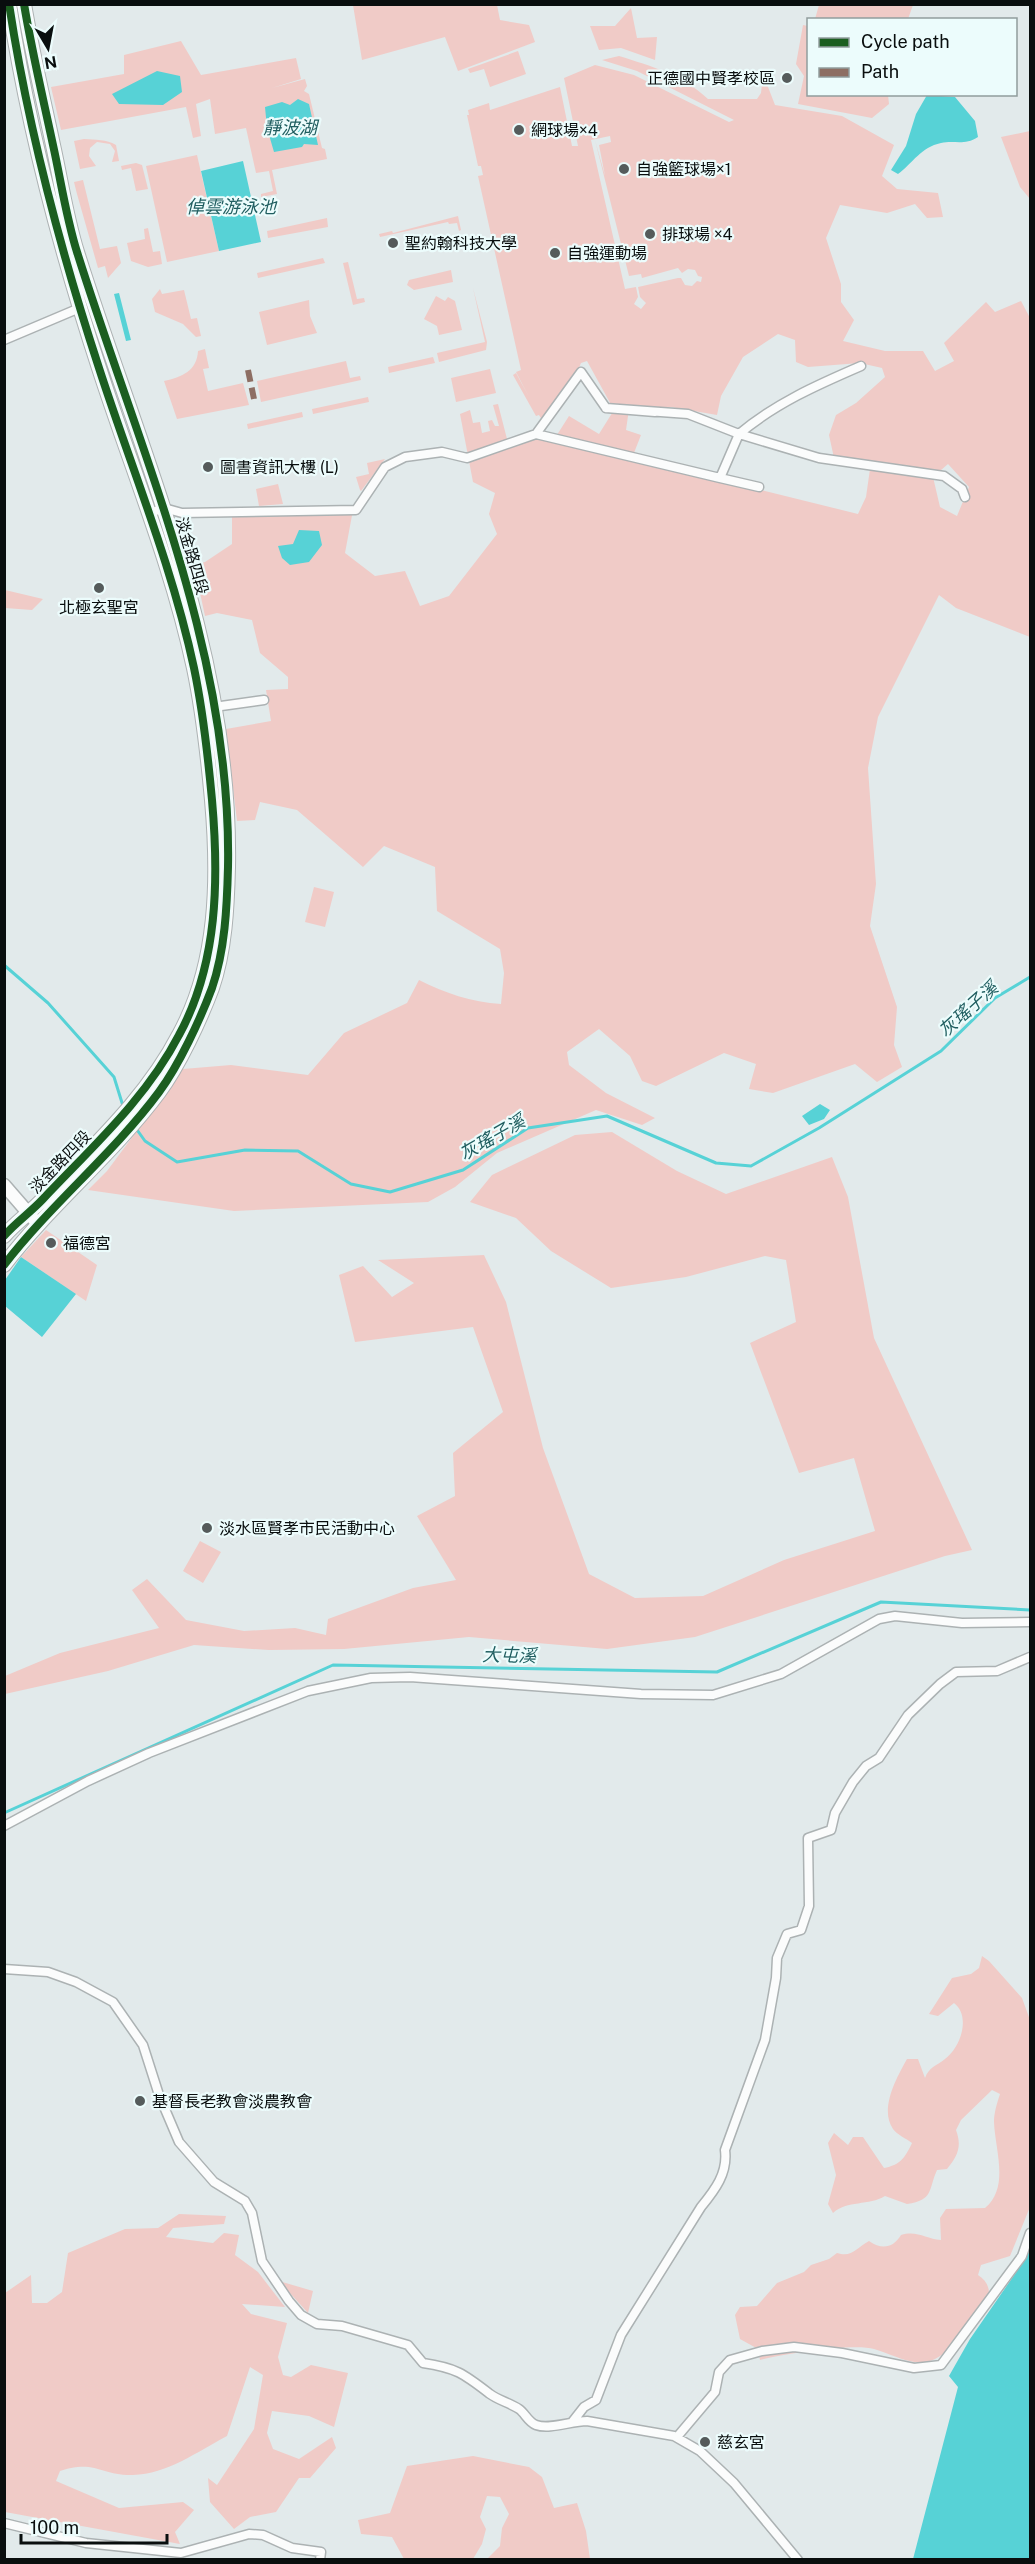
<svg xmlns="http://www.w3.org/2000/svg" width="1035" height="2564" font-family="'Public Sans','Noto Sans TC',sans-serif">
<rect width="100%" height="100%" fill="#e2eaeb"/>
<path fill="#f0cbc7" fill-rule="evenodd" d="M353 5H497L500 20 529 25 535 42 458 71 445 37 362 60Z
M819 5V4L913 5 908 19H815Z
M631 8 637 38 657 37 655 60 621 48 599 50 590 26H615Z
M803 25 808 26V94L888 95 889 104 872 118 798 104 804 76 796 64Z
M181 41 201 75 296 58 301 79 272 88 305 79 307 86 304 91 309 94 322 148 325 149 327 159 272 170 277 194 261 197V194L273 191 269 171 256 173 246 128 215 134 210 99 196 104 201 136 193 138 186 107 61 130 51 87 124 74V55Z
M518 51 526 74 490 87 484 69 470 73 468 69Z
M619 56C651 66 683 75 708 99H757L761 93 763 74 775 105 842 116 894 145 882 176 897 189 938 193 943 217 927 218 915 204 887 213 840 205 826 238 841 284V302L854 320 843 341 885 351H923L935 371 954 361 944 343 986 302 995 312 1021 301 1030 318V637L956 608 939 595 878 717 868 768 876 884 870 926 897 1007 894 1045 902 1067 877 1082 855 1064 773 1093 749 1089 756 1064 724 1053 656 1086 642 1081 630 1056 599 1029 567 1052 569 1065 606 1093 655 1118 642 1125 596 1110 497 1153 455 1187 428 1202 234 1211 88 1190 107 1171 183 1069 231 1065 308 1075 344 1033 407 1003 419 980C445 993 471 1002 501 1004L504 973 500 949 437 911 435 867 384 846 363 867 297 810 260 802 255 820 237 821 226 729 271 721 266 690 288 689V677L260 653 252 620 217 613 205 616 194 565 205 562 232 544V511L353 510 345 553 375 576 405 571 420 606 449 596 497 534 489 514 495 493 473 482 460 414 470 410 473 423 480 422 482 433 490 431 488 421 492 420 495 426H499L493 405 498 404 507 439 535 430 555 438 569 416 599 434 614 410 587 361 581 363 574 379 542 420 539 415 536 416 513 375 516 373 529 397 516 372 521 370 478 176 483 175 481 166H478L467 115H469L468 110 489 103 490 110 560 87 572 146H578L564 78 595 65 634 75 729 122 734 120 637 71 602 60ZM610 136 611 142 599 145 605 176 595 140 629 276 641 274 642 278 678 268 682 273 688 269 695 270 698 276 702 277 701 282 697 281 692 286 685 285 681 278H678L638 287 640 297 646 303 641 309 634 304 638 297 636 287 625 289 591 140ZM778 334 795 340 796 362 808 367 860 363 882 368 885 377 856 403 836 415 829 435 834 458 870 469 866 497 858 514 632 458 641 435 626 430 629 409 671 407 717 415 721 396 743 357ZM948 464 969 487 957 516 940 507 933 477Z
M1030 131V199L1020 187 1001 137Z
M84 139C96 140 106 139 116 145L119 161 112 162 115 151 110 144 97 142 90 148 89 156 96 166 80 169 74 141Z
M197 155 219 251 167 262 146 166Z
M136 163 142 165 148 189 136 191 131 168 122 170 121 166Z
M83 180 100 249 117 246 121 263 108 278 105 266 98 268 77 194 74 182Z
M458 216 461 230 459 231 457 223 449 224 448 222 380 237 379 234 392 231 393 233Z
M327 218 328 227 268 238 267 231Z
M148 228 153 252 160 251 162 264 148 267 131 261 127 243 145 239 144 229Z
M323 258 325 263 258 278 257 273Z
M348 262 357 299 364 298 365 302 353 305 343 263Z
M451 270 453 282 414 290 407 285 409 280Z
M473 288 487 342 486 350 439 362 437 353 485 342Z
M160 289 162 294 184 290 191 319 197 318 201 336 196 337 183 324 155 312 152 299Z
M436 296 445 301 448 297 455 301 462 330 439 335 437 326 424 319Z
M309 300 310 316 317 333 267 345 259 312Z
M205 349 209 368 203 369 208 391 243 383 249 405 177 419 164 381C182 377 197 371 198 351Z
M433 357 435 363 389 373 388 367Z
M346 361 350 378 360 376 361 380 261 402 257 381Z
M490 369 496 393 456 402 451 378Z
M368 397 369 402 313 414 312 409Z
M302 412 303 417 248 429 247 424Z
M385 459 361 491 360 490 356 477 369 474 367 463Z
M278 484 283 504 259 506 256 489Z
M5 590 43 599 32 610 5 608Z
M314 887 334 892 325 927 305 922Z
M612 1132 677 1171 726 1194 832 1157 848 1197 874 1338 972 1550 945 1556 695 1637 607 1649 469 1637 344 1649 269 1650 194 1645 108 1671 5 1694V1676L60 1653 159 1628 132 1590 147 1579 186 1620 244 1631 295 1628 326 1635 328 1619 413 1588 456 1580 417 1516 455 1496 453 1453 503 1412 473 1327 355 1342 339 1275 363 1266 392 1297 414 1283 378 1260 484 1255 506 1302 543 1448 589 1574 635 1598 703 1596 784 1560 875 1531 854 1458 799 1473 750 1343 796 1322 786 1260 765 1256 686 1277 611 1288 551 1251 516 1218 470 1202 492 1175 575 1135Z
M46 1230 97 1265 86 1301 21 1257Z
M200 1541 221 1552 203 1583 183 1571Z
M982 1956 989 1961 1022 1998 1030 2020V2207L1010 2256 981 2265 978 2275C989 2282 993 2294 984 2305 971 2322 954 2350 935 2359 915 2369 893 2354 874 2349 854 2343 782 2354 760 2360L758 2349 740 2339 735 2315 740 2307 757 2306 777 2283 804 2272 811 2265 829 2259 837 2253C852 2258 856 2248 869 2241 882 2250 893 2248 901 2235 917 2230 926 2239 941 2240L940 2218 946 2209 985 2208C1010 2187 995 2150 994 2122 994 2113 997 2103 1000 2094L992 2090 961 2120 956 2130C962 2146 958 2156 947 2169L937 2170C928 2190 934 2200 907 2204L885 2196C869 2206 847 2200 833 2213L828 2204 836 2175 828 2143 834 2133 848 2145 853 2137H863L884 2168C900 2165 905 2158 912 2143 907 2139 896 2134 893 2129 879 2109 897 2077 907 2059H918L925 2078C929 2067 936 2066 945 2059 961 2047 971 2016 954 2003L938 2016 929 2014 952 1978 971 1974 979 1968Z
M179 2214 226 2216 224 2224 173 2228 166 2237 213 2243 224 2233 239 2235 235 2255 258 2272 285 2307 242 2304 251 2314 287 2323 278 2357 283 2375 291 2377 311 2365 348 2373 334 2427 309 2416 272 2411 267 2433 273 2449 299 2459 332 2437 336 2448 310 2478H299L276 2512 250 2517 234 2529 210 2502 208 2478 217 2485 254 2429 263 2375 250 2367 227 2436C197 2452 167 2474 133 2475 102 2476 95 2459 60 2471L56 2481 119 2508 183 2502 194 2510 175 2532 180 2544 5 2512V2293L31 2275 32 2303H47L62 2292 68 2253 125 2229 158 2228Z
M279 2281 313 2291 308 2313Z
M473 2456 529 2467 542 2477 554 2508 577 2503 586 2531 590 2559H487L500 2546 502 2528 509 2514 500 2497 487 2496 480 2517 486 2529 482 2544 473 2559H404L392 2537 361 2534 358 2520 390 2513 407 2466Z"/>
<path fill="#57d2d6" d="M157 71 180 76 182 92 163 105 119 104 112 94Z
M927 95 955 97 975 121 978 137C964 146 955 140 941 143 921 147 913 163 898 174L891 170 906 146 916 114Z
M298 99 309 104 318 145 304 144 302 147 274 152 267 128 265 107 282 102 290 105Z
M243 161 261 242 219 251 201 171Z
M119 293 131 340 126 341 114 294Z
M299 530 319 531 322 545 309 562 290 565 282 558 278 546 293 544Z
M820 1104 830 1110 824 1119 809 1125 802 1116Z
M21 1257 76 1294 42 1337 5 1306V1280Z
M1030 2247V2559H913L958 2387 949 2376 970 2339 1026 2258Z"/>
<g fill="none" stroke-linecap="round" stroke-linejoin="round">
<path stroke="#57d2d6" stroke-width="3" d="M4 965 48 1003 114 1077 123 1106
M135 1127 145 1141 177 1162 245 1150 298 1151 351 1184 390 1192 463 1170 528 1128 607 1116 716 1163 751 1166 819 1128 941 1051 995 998 1030 977
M4 1813 333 1665 717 1672 881 1602 1030 1610"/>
<g stroke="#acb2b3" stroke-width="11">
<path id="street" d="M4 340 82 307
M655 412 606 408 688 414 739 434C776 403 817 385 861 366
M536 434 581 372 606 408
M720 478 759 487
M150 513 164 508 182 513 356 510 385 467 405 457 442 452 467 458 536 434 720 478 739 434 819 458 944 476 962 489 965 497
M214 707 264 700
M4 1826 88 1781 149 1753 308 1691 371 1678 410 1677 641 1694 713 1695 781 1674 879 1619 895 1616 962 1623 1030 1622
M4 1969 48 1972 76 1982 113 2002 143 2045 159 2095 179 2142 214 2182 245 2201 252 2213 262 2261 289 2301 301 2315 317 2324 342 2326 408 2345 423 2363C457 2368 464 2374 490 2394 498 2400 510 2403 519 2409 525 2413 528 2422 536 2425 550 2430 571 2421 587 2421L674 2436 700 2451 734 2483 798 2560
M573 2421 584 2407 596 2400 621 2335 701 2207C715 2190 728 2173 725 2150L765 2040 776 1978 777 1958 787 1934 801 1930 809 1906 808 1838 831 1830 835 1813 853 1782 866 1766 879 1758 908 1715 940 1684 956 1672 997 1671 1030 1657
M677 2437 715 2392 719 2372 730 2360 762 2351 794 2347 842 2353 914 2368 941 2365 1022 2256 1030 2233
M4 2523 86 2543 181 2553 249 2534 263 2535 292 2548 321 2552 320 2560"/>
</g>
<g stroke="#acb2b3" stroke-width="15">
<path id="secondary" d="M4 1185 37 1223"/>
</g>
<g stroke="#acb2b3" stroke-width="16">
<path id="primary" d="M4 1236C15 1223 31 1212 43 1199 91 1148 146 1099 179 1035 218 964 219 879 212 800 208 756 203 711 194 668 172 565 131 467 99 368 60 249 28 128 9 4
M4 1265C51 1204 113 1154 159 1092 179 1065 200 1020 212 988 225 950 227 907 228 867 232 651 140 453 77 252 66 217 61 181 53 145 43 98 32 52 24 4"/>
</g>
<use href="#street" stroke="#fbfcfc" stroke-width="8"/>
<use href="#secondary" stroke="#fbfcfc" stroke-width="12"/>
<use href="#primary" stroke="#fbfcfc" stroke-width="14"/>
<path stroke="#8d6e63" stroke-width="6" stroke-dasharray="12 6" stroke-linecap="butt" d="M248 370 254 399"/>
<g stroke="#ecfcfc" stroke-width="11">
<path id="cycleway" d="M4 1236C15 1223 31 1212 43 1199 91 1148 146 1099 179 1035 218 964 219 879 212 800 208 756 203 711 194 668 172 565 131 467 99 368 60 249 28 128 9 4
M4 1265C51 1204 113 1154 159 1092 179 1065 200 1020 212 988 225 950 227 907 228 867 232 651 140 453 77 252 66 217 61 181 53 145 43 98 32 52 24 4"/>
</g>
<use href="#cycleway" stroke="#1b5e20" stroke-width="8"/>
</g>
<g fill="#555b5b" stroke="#ecfcfc" stroke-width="2">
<circle cx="787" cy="78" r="6"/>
<circle cx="519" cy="130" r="6"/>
<circle cx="624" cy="169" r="6"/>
<circle cx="650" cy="234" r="6"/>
<circle cx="393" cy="243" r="6"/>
<circle cx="555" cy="253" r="6"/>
<circle cx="208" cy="467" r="6"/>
<circle cx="99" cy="588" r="6"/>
<circle cx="51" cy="1243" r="6"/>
<circle cx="207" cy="1528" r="6"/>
<circle cx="140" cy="2101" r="6"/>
<circle cx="705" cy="2442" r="6"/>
</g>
<g text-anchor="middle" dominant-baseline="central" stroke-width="4.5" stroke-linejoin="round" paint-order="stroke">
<g font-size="16" fill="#090e0e" stroke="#ecfcfc" text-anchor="start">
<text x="775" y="78" text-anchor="end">正德國中賢孝校區</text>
<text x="531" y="130">網球場×4</text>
<text x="636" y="169">自強籃球場×1</text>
<text x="662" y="234">排球場 ×4</text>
<text x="405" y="243">聖約翰科技大學</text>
<text x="567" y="253">自強運動場</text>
<text x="220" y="467">圖書資訊大樓 (L)</text>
<text x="99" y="607" text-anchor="middle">北極玄聖宮</text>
<text x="63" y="1243">福德宮</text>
<text x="219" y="1528">淡水區賢孝市民活動中心</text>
<text x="152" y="2101">基督長老教會淡農教會</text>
<text x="717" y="2442">慈玄宮</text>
</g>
<g font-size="16" fill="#090e0e" stroke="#ecfcfc">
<text transform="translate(192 556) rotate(74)">淡金路四段</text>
<text transform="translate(60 1162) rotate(-46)">淡金路四段</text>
</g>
<g font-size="18" font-style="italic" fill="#205e60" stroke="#ecfcfc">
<text x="290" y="127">靜波湖</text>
<text x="231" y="206">倬雲游泳池</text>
<text transform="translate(968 1009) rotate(-42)">灰瑤子溪</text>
<text transform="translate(492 1137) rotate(-30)">灰瑤子溪</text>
<text transform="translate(509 1655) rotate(1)">大屯溪</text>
</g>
</g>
<rect width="1035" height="2564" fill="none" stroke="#090e0e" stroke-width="12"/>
<rect x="807" y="18" width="210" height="78" fill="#ecfcfc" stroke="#919d9d" stroke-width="1.5"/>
<rect x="819" y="38" width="30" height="9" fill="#1b5e20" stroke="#919d9d" stroke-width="1.5"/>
<text x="861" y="48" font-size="18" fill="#090e0e">Cycle path</text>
<rect x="819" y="68" width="30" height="9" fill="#8d6e63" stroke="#919d9d" stroke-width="1.5"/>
<text x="861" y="78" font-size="18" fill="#090e0e">Path</text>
<g transform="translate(48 48) rotate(170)" stroke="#ecfcfc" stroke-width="4.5" paint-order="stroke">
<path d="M0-4.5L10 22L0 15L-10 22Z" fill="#090e0e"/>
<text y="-9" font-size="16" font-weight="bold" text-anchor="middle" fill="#090e0e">N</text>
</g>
<path d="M21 2534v9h146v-9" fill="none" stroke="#090e0e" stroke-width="3"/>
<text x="30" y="2534" font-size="18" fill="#090e0e" stroke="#ecfcfc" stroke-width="4.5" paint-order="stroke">100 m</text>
</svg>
